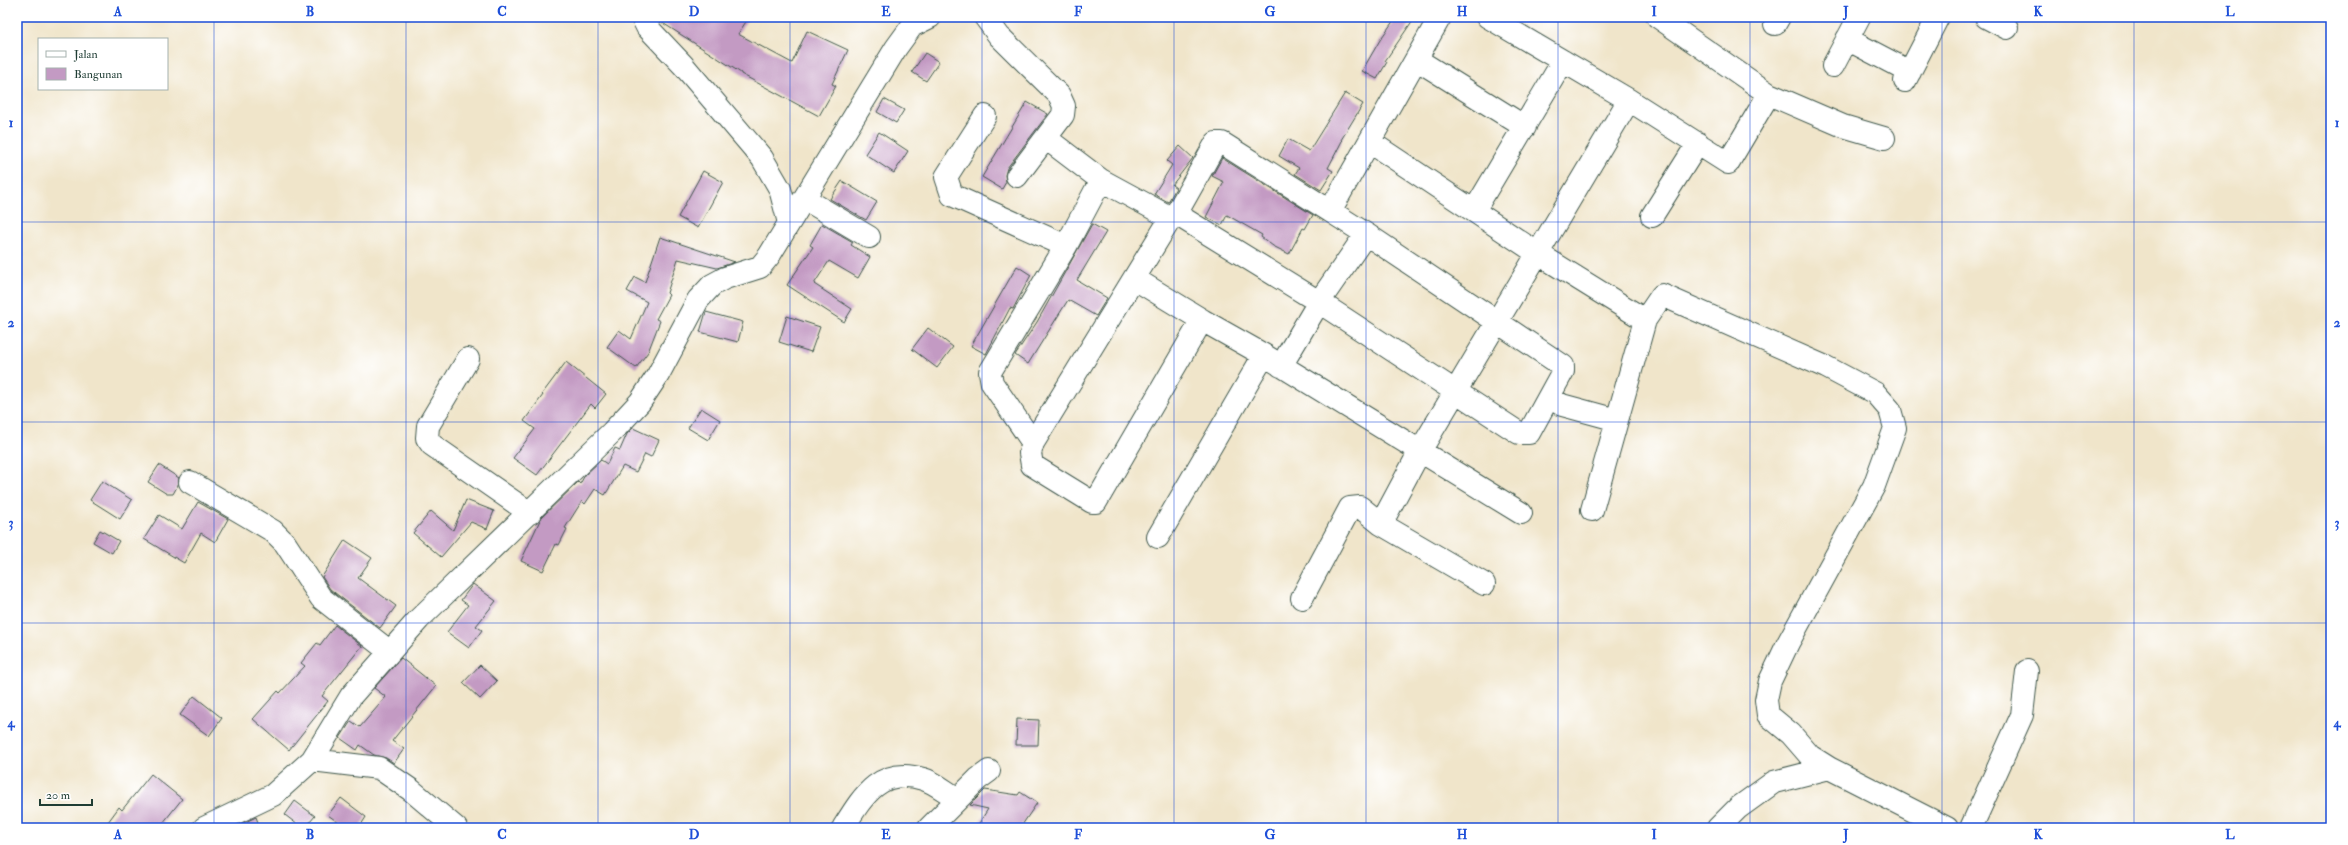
<svg xmlns="http://www.w3.org/2000/svg" width="2348" height="845" font-family="'IM FELL Double Pica',serif">
<rect width="100%" height="100%" fill="#fff"/>
<filter id="ink" filterUnits="userSpaceOnUse"><feTurbulence type="fractalNoise" baseFrequency=".025" numOctaves="2"/><feDisplacementMap in="SourceGraphic" scale="8" xChannelSelector="R" yChannelSelector="G"/><feConvolveMatrix kernelMatrix="1 2 1 2 8 2 1 2 1" color-interpolation-filters="sRGB"/></filter>
<filter id="wash" filterUnits="userSpaceOnUse"><feTurbulence type="fractalNoise" baseFrequency=".012" numOctaves="4" result="noise"/><feDisplacementMap in="SourceGraphic" scale="16" xChannelSelector="R" yChannelSelector="G"/><feGaussianBlur stdDeviation="0.9" result="paint"/><feColorMatrix in="noise" values="0 0 0 0 0 0 0 0 0 0 0 0 0 0 0 0 0 1.4 0 .05"/><feComposite in="paint" operator="in"/></filter>
<g filter="url(#wash)">
<rect width="100%" height="100%" fill="#f0e5ca"/>
<g id="blocks">
<path fill="#c39ac3" d="M656 17H749L738 34 792 63 807 31 848 50 832 84 836 86 819 116 741 74V73L658 20Z
M1396 17H1415L1385 61 1387 62 1377 79 1362 71 1380 40Z
M925 53 939 62 926 81 912 72Z
M1345 93 1363 104 1341 140 1342 141 1328 168 1333 171 1321 190 1295 174 1299 168 1279 156 1288 139 1309 151Z
M884 99 904 110 896 123 877 112Z
M1027 102 1048 114 1007 168 1005 175 1006 182 1002 189 982 177Z
M879 132 908 151 894 173 865 154Z
M1180 146 1193 158 1172 185 1176 188 1168 202 1154 194 1172 165 1167 161Z
M1222 158 1313 215 1305 229 1303 228 1289 254 1273 246 1261 237 1262 235 1227 215 1222 225 1206 217 1224 182 1212 176Z
M703 171 723 182 698 228 678 217Z
M842 181 877 202 866 220 830 199Z
M822 224 853 242 851 245 870 257 858 278 829 261 814 284 852 309 844 322 787 285 813 247 810 245Z
M1092 224 1106 232 1077 280 1107 298 1096 316 1068 300 1028 364 1015 355 1037 322Z
M660 237 735 262 717 268 678 259 667 293 669 295 656 319 660 321 648 352 636 368 607 347 619 330 631 339 647 302 627 291 635 277 645 282Z
M1017 266 1031 275 1013 309 1010 308 986 354 971 346Z
M706 312 743 322 738 342 700 332Z
M787 316 820 327 811 352 779 342Z
M928 328 953 347 937 368 912 349Z
M566 362 606 394 595 408 591 404 537 475 513 458 535 429 524 421 543 395 542 394Z
M701 408 720 420 708 440 688 428Z
M633 428 659 440 651 457 645 454 636 472 623 466 605 495 595 489 585 504 582 501 565 528 567 529 559 545 556 544 543 571 521 561 541 518 578 482 580 484 585 475 601 460 607 464 615 448 620 450 627 434Z
M159 465 179 478 178 485 173 494H167L148 482Z
M102 481 132 500 120 519 90 500Z
M466 500 494 511 487 529 471 522 441 557 413 533 431 511 453 530Z
M198 502 228 519 215 542 201 533 184 563 144 539 159 515 182 529Z
M100 530 119 541 112 553 93 542Z
M345 540 372 558 358 578 396 606 380 628 330 589 322 577Z
M473 584 496 601 476 626 482 630 469 648 447 632 468 605 461 600Z
M335 625 362 646 322 696 328 701 289 750 253 719 278 691 280 693 305 666 301 663 317 643 320 645Z
M401 658 436 686 392 741 404 749 394 763 386 758 374 755 360 745 357 750 340 738 351 721 360 727 386 697 374 688Z
M480 665 497 681 480 699 463 683Z
M194 696 222 718 209 736 180 715Z
M1017 719 1039 720 1038 745H1016Z
M151 774 182 799 159 828H116L108 822 119 807 122 810Z
M985 790 1018 795 1020 792 1037 803 1020 828H976L988 809 970 805Z
M341 798 366 817 359 828H346L328 815Z
M295 801 315 816 305 828H302L285 815Z
M256 817 260 828H238L237 826Z"/>
</g>
</g>
<g filter="url(#ink)">
<use href="#blocks" fill-opacity="0" stroke="#3e564a" stroke-width="1"/>
<g fill="none" stroke-linecap="round" stroke-linejoin="round">
<g stroke="#3e564a" stroke-width="24">
<path id="minor" d="M642 17 647 27 683 65 762 158 780 189 789 223
M985 17 999 36 1059 95 1064 106 1063 115 1017 176
M1488 17 1629 100 1728 163 1769 94
M1658 17 1769 94 1843 126 1884 138
M1986 17 2007 28
M1775 24 1779 17
M1847 39 1910 72
M1416 59 1525 127
M1833 66 1859 17
M1905 81 1938 17
M985 116 946 177 952 195 1066 246
M1047 139 1101 180 1066 246 990 372 992 383 1033 443 1030 453 1032 465 1092 502H1096L1202 320 1264 355 1521 513
M1370 142 1537 253 1645 320 1592 510
M1101 180 1171 218
M805 199 869 237
M1474 211 1563 61
M1176 214 1319 302 1519 433H1529L1563 371V366L1366 234
M1652 216 1698 143
M1135 279 1202 320
M1645 320 1662 295 1826 367 1875 393 1890 410 1895 428 1874 486 1788 643 1770 681 1766 700 1768 715 1791 734 1810 756 1829 768
M468 359 428 426 427 438 432 445 530 513
M1281 366 1319 302 1366 234 1330 211 1440 17
M1549 397 1562 405 1617 420
M1033 443 1171 218 1176 214 1216 143H1222L1330 211
M190 482 273 531 285 543 321 598 390 652
M1381 524 1484 584
M1158 537 1264 355
M1302 598 1350 508 1360 507 1381 524 1420 451 1629 100
M312 760 379 768 411 790 456 828
M204 828 273 795 312 760 351 696 419 619 612 432 640 402 658 375 698 300 712 285 725 278 760 267 769 256 896 48 912 26 930 17
M843 828C863 796 880 766 923 779 935 782 947 793 958 799
M929 828 978 779 989 771
M1718 828 1738 808 1774 782 1829 768 1947 828
M1971 828 2022 715 2027 671"/>
</g>
<use href="#minor" stroke="#fff" stroke-width="22"/>
</g>
</g>
<path fill="none" stroke="#1d4ed8" stroke-width="1" stroke-opacity="0.55" d="M214 17V828M406 17V828M598 17V828M790 17V828M982 17V828M1174 17V828M1366 17V828M1558 17V828M1750 17V828M1942 17V828M2134 17V828M17 222H2331M17 422H2331M17 623H2331"/>
<rect width="2348" height="845" fill="none" stroke="#fff" stroke-width="44"/>
<rect x="38" y="38" width="130" height="52" fill="#ffffff" stroke="#a5b1ae"/>
<rect x="46" y="51" width="20" height="6" fill="#ffffff" stroke="#a5b1ae"/>
<text x="74" y="58" font-size="12" fill="#1f3d34">Jalan</text>
<rect x="46" y="68" width="20" height="12" fill="#c39ac3" stroke="#a5b1ae"/>
<text x="74" y="78" font-size="12" fill="#1f3d34">Bangunan</text>
<path d="M40 799v6h52v-6" fill="none" stroke="#1f3d34" stroke-width="2"/>
<text x="46" y="799" font-size="12" fill="#1f3d34" stroke="#ffffff" stroke-width="3" paint-order="stroke">20 m</text>
<rect x="22" y="22" width="2304" height="801" fill="none" stroke="#1d4ed8" stroke-width="1.5"/>
<g font-size="13" text-anchor="middle" font-weight="bold" fill="#1d4ed8">
<text x="118" y="16">A</text>
<text x="310" y="16">B</text>
<text x="502" y="16">C</text>
<text x="694" y="16">D</text>
<text x="886" y="16">E</text>
<text x="1078" y="16">F</text>
<text x="1270" y="16">G</text>
<text x="1462" y="16">H</text>
<text x="1654" y="16">I</text>
<text x="1846" y="16">J</text>
<text x="2038" y="16">K</text>
<text x="2230" y="16">L</text>
<text x="11" y="127">1</text>
<text x="2337" y="127">1</text>
<text x="11" y="327">2</text>
<text x="2337" y="327">2</text>
<text x="11" y="527">3</text>
<text x="2337" y="527">3</text>
<text x="11" y="727">4</text>
<text x="2337" y="727">4</text>
<text x="118" y="839">A</text>
<text x="310" y="839">B</text>
<text x="502" y="839">C</text>
<text x="694" y="839">D</text>
<text x="886" y="839">E</text>
<text x="1078" y="839">F</text>
<text x="1270" y="839">G</text>
<text x="1462" y="839">H</text>
<text x="1654" y="839">I</text>
<text x="1846" y="839">J</text>
<text x="2038" y="839">K</text>
<text x="2230" y="839">L</text>
</g>
</svg>
